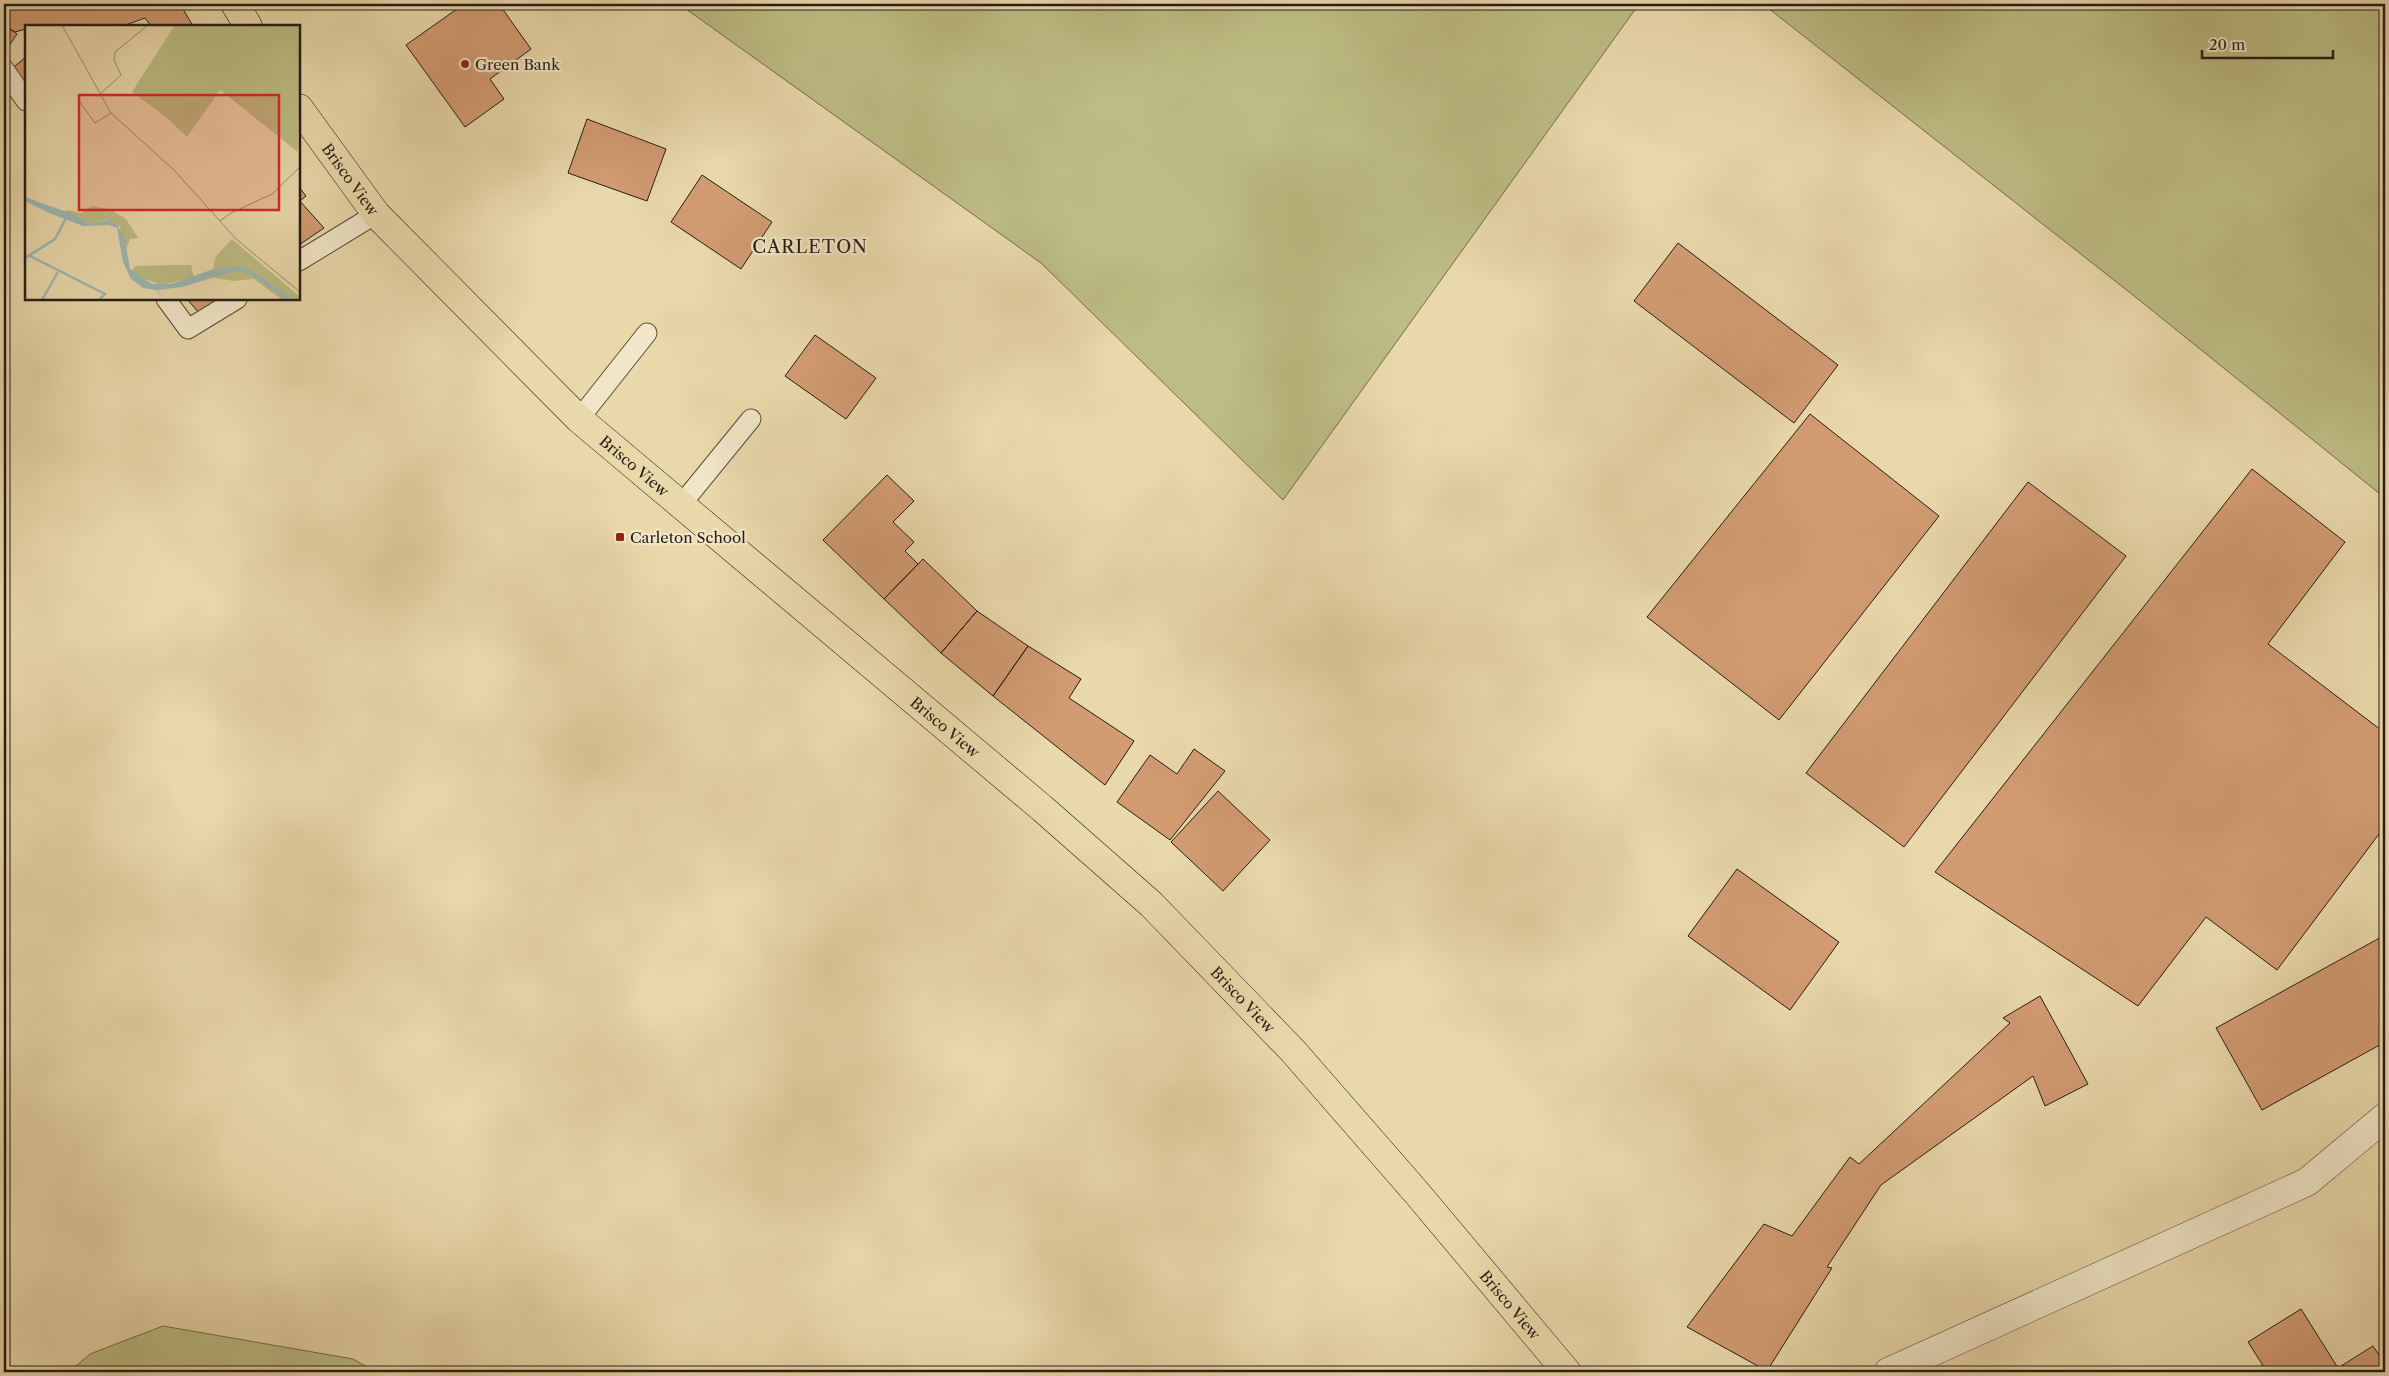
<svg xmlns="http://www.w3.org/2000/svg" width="2389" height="1376" font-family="'Libre Caslon Text',serif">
<rect width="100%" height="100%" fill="#e9d8aa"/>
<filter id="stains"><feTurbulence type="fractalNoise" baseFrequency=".004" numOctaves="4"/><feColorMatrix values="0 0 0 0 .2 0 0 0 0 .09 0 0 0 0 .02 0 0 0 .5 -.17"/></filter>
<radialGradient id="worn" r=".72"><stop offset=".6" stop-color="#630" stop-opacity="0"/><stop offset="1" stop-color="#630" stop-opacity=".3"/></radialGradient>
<path fill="#bdbc84" stroke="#726c4d" d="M679 4H1639L1283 500 1041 263Z
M1763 4H2385V498L2138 299Z
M163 1326 353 1359 376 1372H69L90 1354Z"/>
<path fill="#d29b72" stroke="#271c16" d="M17 4H180L193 26H151L145 18 123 26H26V29L15 32 4 25V10Z
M464 4H499L531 49 490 79 504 99 465 127 406 45Z
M4 25 17 34 4 53Z
M26 57V113L4 84V75Z
M587 119 666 149 647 201 568 173Z
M702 175 772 222 741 269 671 222Z
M299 187 306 196 300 201 299 200Z
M299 200 324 228 299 245Z
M1678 243 1838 365 1794 423 1634 301Z
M187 299H220L199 313Z
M815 335 876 378 846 419 785 376Z
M1810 414 1939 516 1779 720 1647 617Z
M2252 469 2345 542 2268 644 2385 733V826L2277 970 2206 917 2138 1006 1935 872Z
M887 475 914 501 893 522 914 542 905 551 918 564 884 599 823 540Z
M2028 482 2126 556 1904 847 1806 773Z
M923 559 977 611 941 653 884 599Z
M977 611 1028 646 993 696 941 653Z
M1028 646 1081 679 1069 698 1134 741 1105 785 993 696Z
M1194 749 1225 771 1170 840 1117 802 1150 755 1177 774Z
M1218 791 1270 840 1223 891 1171 842Z
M1737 869 1839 942 1790 1010 1688 936Z
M2385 935V1042L2262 1110 2216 1028Z
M2040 996 2088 1084 2045 1106 2033 1076 1881 1185 1827 1267 1832 1268 1767 1371 1687 1327 1764 1224 1792 1236 1850 1157 1859 1164 2010 1023 2003 1018Z
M2301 1309 2338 1368 2373 1346 2385 1364V1372H2267L2248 1342Z"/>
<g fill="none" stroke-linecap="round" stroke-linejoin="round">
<g stroke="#584b3b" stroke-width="21">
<path id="service" d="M4 69 26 101
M299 261 376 214
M166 299 188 329 237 299
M579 419 647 333
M680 506 751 419"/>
</g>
<g stroke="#584b3b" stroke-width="29">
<path id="minor" d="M1888 1372 2307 1182 2385 1117"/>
</g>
<g stroke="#271c16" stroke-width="29">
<g id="primary">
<path d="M235 4 248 26"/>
<path id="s1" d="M299 108 376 214 579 419 1043 809 1151 904 1293 1051 1416 1192 1567 1372"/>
</g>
</g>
<use href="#service" stroke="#f1e6c8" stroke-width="19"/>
<use href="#minor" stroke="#f1e6c8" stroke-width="28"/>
<use href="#primary" stroke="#e9d8aa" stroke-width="28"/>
</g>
<g fill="#8f2418" stroke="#f1e6c8" stroke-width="2">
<circle cx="465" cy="64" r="5"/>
<rect x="615" y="532" width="10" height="10" rx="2.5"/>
</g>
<g text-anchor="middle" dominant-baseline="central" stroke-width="4.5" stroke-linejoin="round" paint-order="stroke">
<g font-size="15" fill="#271c16" stroke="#f1e6c8" text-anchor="start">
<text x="475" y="64">Green Bank</text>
<text x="630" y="537">Carleton School</text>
</g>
<g font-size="15" fill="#271c16" stroke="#f1e6c8">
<text stroke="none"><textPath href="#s1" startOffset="88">Brisco View</textPath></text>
<text stroke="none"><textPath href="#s1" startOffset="492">Brisco View</textPath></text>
<text stroke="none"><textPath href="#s1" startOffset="898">Brisco View</textPath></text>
<text stroke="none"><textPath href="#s1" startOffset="1302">Brisco View</textPath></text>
<text stroke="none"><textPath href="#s1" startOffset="1708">Brisco View</textPath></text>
</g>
<g font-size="18" letter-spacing="1" fill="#271c16" stroke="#f1e6c8">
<text x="810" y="247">CARLETON</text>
</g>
</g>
<g transform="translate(25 25)">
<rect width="275" height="275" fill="#e9d8aa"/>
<path d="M150 0H275L273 127 195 65 162 112 141 92 107 67ZM68 181 84 184 101 194 113 213 105 214 100 227 95 202 83 195 63 199 53 191 38 188 43 185 56 188ZM207 214 275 272V275H257L229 254 208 256 186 252 191 231ZM149 240H166L169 252 136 260 112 251 107 245 111 241Z" fill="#bdbc84"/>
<path d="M0 172 53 191 63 199 85 195 91 198 100 214 105 244 127 259H146L189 244 214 242 226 245 269 275H262L225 249 210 246 157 262 133 265 138 275 132 265 118 263 106 254 98 237 92 203 84 200 58 201 24 188 0 176Z" fill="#9cb8b4"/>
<path fill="none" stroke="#9cb8b4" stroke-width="2.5" d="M3 230 80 269 74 275M0 233 30 214 41 193M17 275 33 247"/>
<path fill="none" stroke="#9b8d6f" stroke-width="1" d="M37 0 86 88 150 146 211 214 275 267M74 70 96 50 89 35 90 27 123 0M54 76 70 98 86 88M195 196 206 188 247 169 275 142"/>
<path fill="#d62828" fill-opacity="0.15" stroke="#d62828" stroke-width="2.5" d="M54 70H254V185H54Z"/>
<rect width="275" height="275" fill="none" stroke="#271c16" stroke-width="2.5"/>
</g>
<rect width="2389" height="1376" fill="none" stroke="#e9d8aa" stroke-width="20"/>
<rect x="5" y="5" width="2379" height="1366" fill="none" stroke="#271c16" stroke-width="2.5"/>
<rect x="10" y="10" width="2369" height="1356" fill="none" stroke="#271c16"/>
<path d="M2202 50v8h131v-8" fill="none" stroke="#271c16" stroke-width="2.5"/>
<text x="2209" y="50" font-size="15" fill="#271c16" stroke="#f1e6c8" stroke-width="4" paint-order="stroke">20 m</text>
<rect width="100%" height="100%" filter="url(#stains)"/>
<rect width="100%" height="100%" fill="url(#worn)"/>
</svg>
